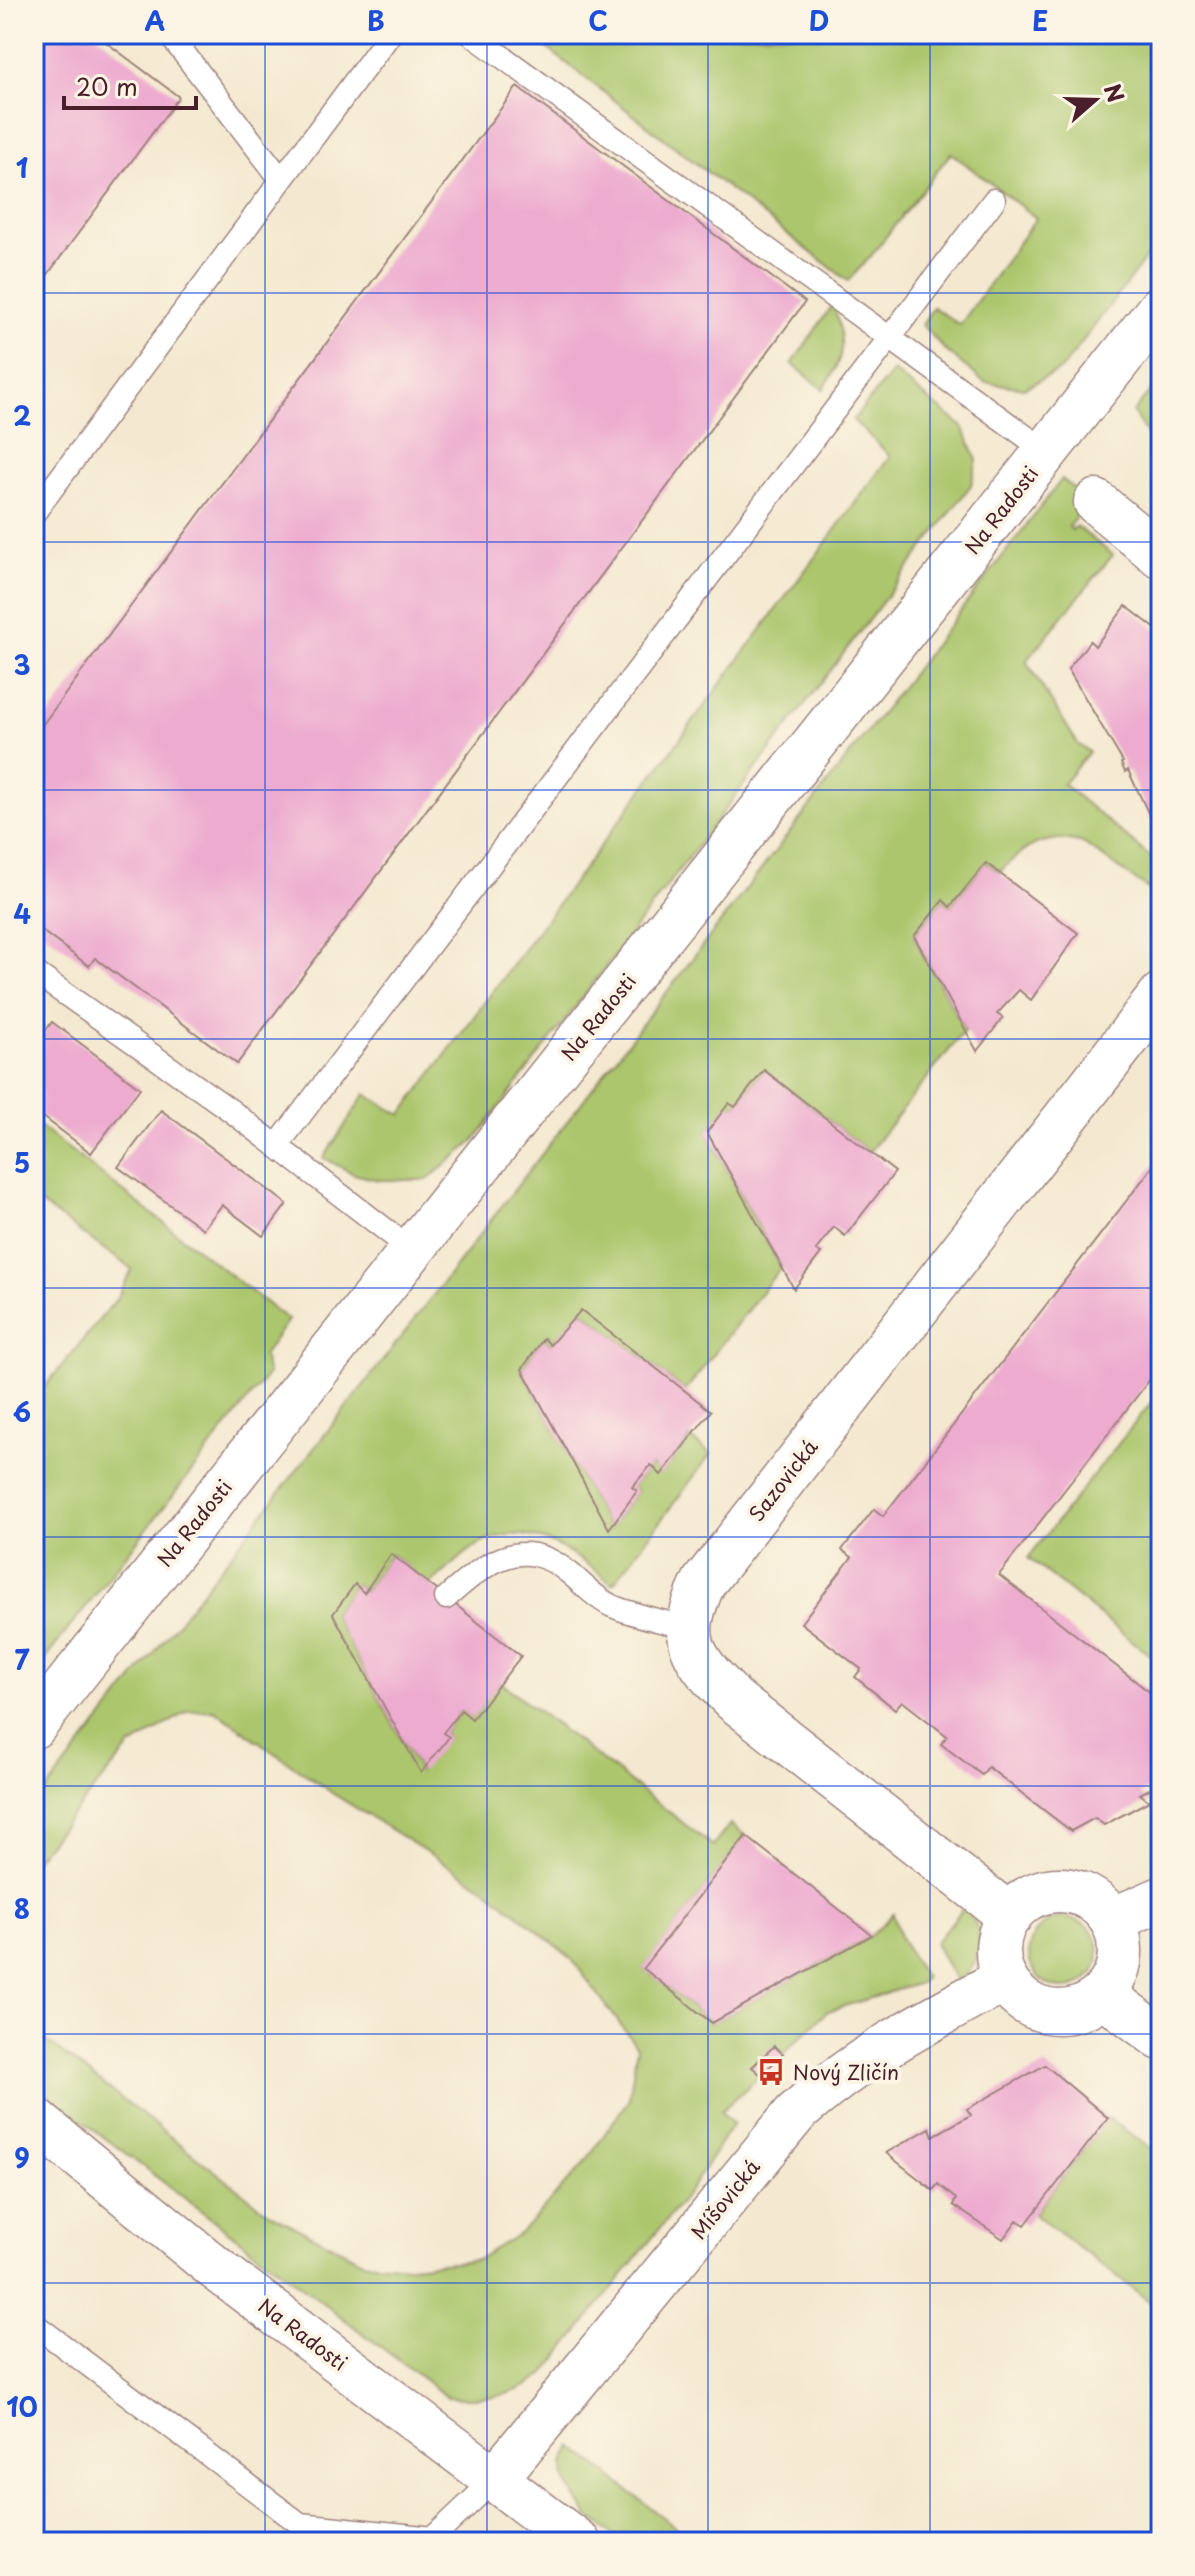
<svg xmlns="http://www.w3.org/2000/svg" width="1195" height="2576" font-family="'Playpen Sans',sans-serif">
<rect width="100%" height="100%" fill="#fcf5e5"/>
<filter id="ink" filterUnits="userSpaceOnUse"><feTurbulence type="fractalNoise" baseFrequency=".0125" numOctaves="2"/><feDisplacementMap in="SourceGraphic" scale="16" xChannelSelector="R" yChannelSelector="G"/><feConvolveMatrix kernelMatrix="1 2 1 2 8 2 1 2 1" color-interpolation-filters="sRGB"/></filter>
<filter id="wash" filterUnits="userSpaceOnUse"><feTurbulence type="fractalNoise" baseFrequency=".006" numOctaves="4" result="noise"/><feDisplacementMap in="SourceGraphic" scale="32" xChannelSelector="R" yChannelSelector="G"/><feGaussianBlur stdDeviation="1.8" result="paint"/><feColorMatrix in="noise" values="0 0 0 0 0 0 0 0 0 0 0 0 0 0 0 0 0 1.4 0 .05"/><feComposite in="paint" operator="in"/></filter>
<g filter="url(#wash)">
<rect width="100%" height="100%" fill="#f4e9d0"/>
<path fill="#abc66c" stroke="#7a724c" stroke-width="2" d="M569 34H1161V238L1061 370 1024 388 984 382 945 350 922 325 933 307 960 325 1036 218 951 153 870 257 848 281 547 48Z
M833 304C845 340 846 358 823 389L792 364Z
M893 371 963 427 977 460 971 485 473 1142 427 1180H379L354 1174 324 1158 365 1094 401 1115 890 456 853 420Z
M1161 377V455L1133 413Z
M1062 479 1088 501 1069 527 1072 530 1076 526 1113 555 1026 661 1078 744 1089 752 1063 784 1161 866V898L1083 843C1046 832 1023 847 999 873L986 863 950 907 943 900 914 936 965 1030 869 1152 764 1070 735 1107 729 1104 707 1132 781 1267 685 1391 582 1310 550 1345 544 1338 522 1369 609 1529 637 1491 632 1487 651 1465 661 1474 690 1438 711 1454 613 1584C574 1554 525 1513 473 1548 458 1559 444 1573 430 1585L391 1554 364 1593 355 1584 333 1614 420 1772 448 1737 443 1733 461 1710 472 1718 499 1681 713 1846 730 1824 746 1836 644 1968 711 2023 872 1935 893 1914 901 1940 925 1978 920 1983 828 2011 783 2054 774 2046 753 2066 761 2075 721 2111 733 2124 691 2189 543 2376C512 2398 484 2400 447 2397L34 2084V2031L269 2213 364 2262 408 2266 476 2260 522 2232 583 2165 629 2099 637 2047 571 1958 488 1890 335 1795 214 1710 188 1711 130 1747 34 1860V1806L391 1350Z
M34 1122 288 1320 263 1356 268 1374 34 1673V1400L118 1297 132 1269 34 1199Z
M1161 1390V1664L1028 1558Z
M964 1907C987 1931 984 1964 956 1982L935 1943Z
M1029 1953a35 35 0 1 1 70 0a35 35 0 1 1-70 0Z
M1108 2118 1161 2155V2310L1034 2214Z
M572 2446 694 2542H623L588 2516 565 2480 564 2464Z"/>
<g id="blocks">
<path fill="#edabcf" d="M34 34H95L179 97 34 293Z
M517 87 805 302 237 1064 95 958 89 966 34 925 37 915 34 913V736Z
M1126 606 1161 633 1158 826 1154 818 1151 819 1128 770 1125 772 1121 763 1123 762 1068 669 1090 641 1095 646Z
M986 863 1078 933 1031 1000 1019 990 997 1014 1003 1018 977 1051 914 936 943 900 950 907Z
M52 1022 140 1088 91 1153 34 1110V1046Z
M764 1070 895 1172 845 1236 834 1227 816 1250 821 1253 794 1289 707 1132 729 1103 735 1107Z
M161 1110 287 1204 263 1236 222 1205 203 1229 118 1167Z
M1161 1156V1365L999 1575 1161 1701V1783L1140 1794 1149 1801 1104 1825 1095 1818 1071 1831 988 1767 982 1775 941 1744 947 1736 902 1701 895 1709 855 1677 861 1669 801 1623 852 1557 842 1550 874 1509 883 1516Z
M581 1310 711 1411 661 1475 651 1465 632 1487 637 1491 609 1529 522 1369 544 1338 550 1345Z
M391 1554 521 1656 472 1719 461 1710 443 1733 449 1737 421 1773 333 1614 355 1584 364 1593Z
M746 1836 872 1935 712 2023 643 1968Z
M774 2046 783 2054 761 2075 752 2067Z
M1045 2065 1108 2118 1025 2225 1017 2220 1003 2239 953 2205 956 2199 938 2184 933 2190 886 2153 930 2128 933 2136 971 2115 967 2109Z"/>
</g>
</g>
<g filter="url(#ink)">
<use href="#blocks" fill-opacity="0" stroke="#9f847e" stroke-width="2"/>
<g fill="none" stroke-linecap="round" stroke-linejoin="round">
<g stroke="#9f847e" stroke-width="25">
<path id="lane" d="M169 34 280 178
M471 34 1047 452
M34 513 390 34
M34 972 230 1110 412 1250
M277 1146 994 200
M446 1598C484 1564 521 1533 568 1572 581 1582 596 1599 612 1606 635 1616 663 1621 688 1628
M34 2324 300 2524 433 2538 495 2479"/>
</g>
<g stroke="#9f847e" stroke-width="47">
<path id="street" d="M1096 502 1161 556
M34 1726 1161 307
M998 1951a61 61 0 1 1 122 0a61 61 0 1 1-122 0Z
M1010 1916 734 1700C692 1658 676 1640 704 1582L1161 995
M1112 1920 1161 1899
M1103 1995 1161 2038
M495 2479 795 2114C858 2057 931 2019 1005 1979"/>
</g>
<g stroke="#9f847e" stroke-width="47">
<path id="secondary" d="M34 2119 214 2267 578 2542"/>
</g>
<use href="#lane" stroke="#fff" stroke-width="22"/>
<use href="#street" stroke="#fff" stroke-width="44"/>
<use href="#secondary" stroke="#fff" stroke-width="44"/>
</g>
</g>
<path fill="none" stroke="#1d4ed8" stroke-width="2" stroke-opacity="0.55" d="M265 34V2542M487 34V2542M708 34V2542M930 34V2542M34 293H1161M34 542H1161M34 790H1161M34 1039H1161M34 1288H1161M34 1537H1161M34 1786H1161M34 2034H1161M34 2283H1161"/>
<defs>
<g id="bus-bare" transform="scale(2.16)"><path d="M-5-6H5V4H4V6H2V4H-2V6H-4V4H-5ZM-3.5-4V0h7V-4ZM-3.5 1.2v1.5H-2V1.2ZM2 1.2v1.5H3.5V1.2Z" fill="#c8321e" stroke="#fcf5e5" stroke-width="2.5" paint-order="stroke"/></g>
</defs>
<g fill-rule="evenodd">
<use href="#bus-bare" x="771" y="2072"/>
</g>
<g text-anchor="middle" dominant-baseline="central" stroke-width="8" stroke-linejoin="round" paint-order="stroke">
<g font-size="20" fill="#4a1f2b" stroke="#fcf5e5">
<text transform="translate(1001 510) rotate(-52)">Na Radosti</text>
<text transform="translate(598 1017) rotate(-51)">Na Radosti</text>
<text transform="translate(783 1480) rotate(-52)">Sazovická</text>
<text transform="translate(194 1523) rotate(-51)">Na Radosti</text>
<text transform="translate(725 2199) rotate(-51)">Míšovická</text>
<text transform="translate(303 2334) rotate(37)">Na Radosti</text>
</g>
<g font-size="20" fill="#4a1f2b" stroke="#fcf5e5" text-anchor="start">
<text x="793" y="2072">Nový Zličín</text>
</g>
</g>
<rect width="1195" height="2576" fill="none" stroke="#fcf5e5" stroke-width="88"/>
<g transform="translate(1095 100) rotate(70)" stroke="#fcf5e5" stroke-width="6" paint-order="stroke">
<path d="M0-6L14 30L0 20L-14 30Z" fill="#4a1f2b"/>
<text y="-12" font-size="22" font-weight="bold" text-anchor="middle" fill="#4a1f2b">N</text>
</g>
<path d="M64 96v12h132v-12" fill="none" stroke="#4a1f2b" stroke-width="4"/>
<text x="76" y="96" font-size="24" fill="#4a1f2b" stroke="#fcf5e5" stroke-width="6" paint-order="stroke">20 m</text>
<rect x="44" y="44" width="1107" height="2488" fill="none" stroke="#1d4ed8" stroke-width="3"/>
<g font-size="26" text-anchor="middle" font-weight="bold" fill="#1d4ed8">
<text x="155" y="31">A</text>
<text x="376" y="31">B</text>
<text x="598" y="31">C</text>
<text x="819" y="31">D</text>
<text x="1040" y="31">E</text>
<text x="22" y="178">1</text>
<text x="22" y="426">2</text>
<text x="22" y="675">3</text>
<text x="22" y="924">4</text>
<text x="22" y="1173">5</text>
<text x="22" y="1422">6</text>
<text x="22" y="1670">7</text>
<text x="22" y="1919">8</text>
<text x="22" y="2168">9</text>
<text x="22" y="2417">10</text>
</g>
</svg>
